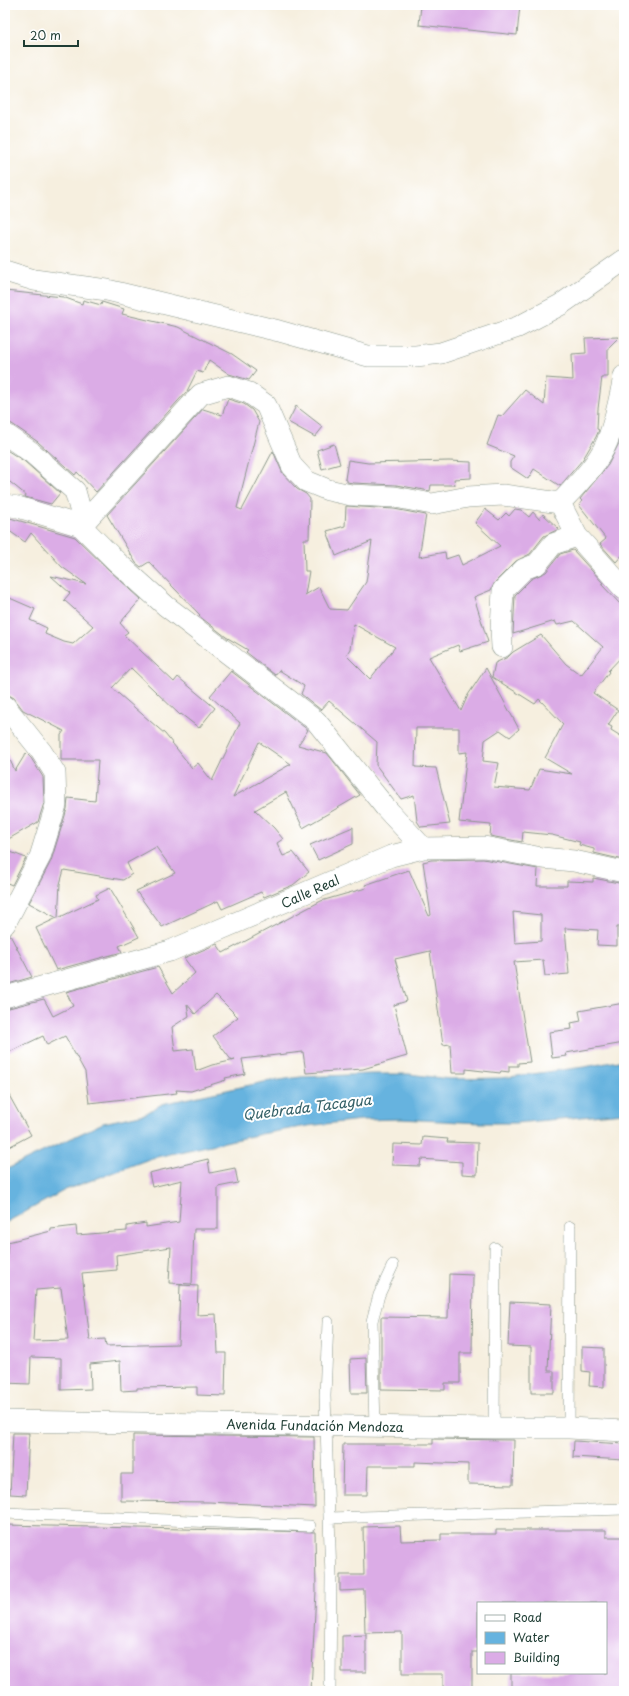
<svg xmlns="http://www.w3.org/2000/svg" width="629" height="1696" font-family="'Playpen Sans',sans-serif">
<rect width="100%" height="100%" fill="#fff"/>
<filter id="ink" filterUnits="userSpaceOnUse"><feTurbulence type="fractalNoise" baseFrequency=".025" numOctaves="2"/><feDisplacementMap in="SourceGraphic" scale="8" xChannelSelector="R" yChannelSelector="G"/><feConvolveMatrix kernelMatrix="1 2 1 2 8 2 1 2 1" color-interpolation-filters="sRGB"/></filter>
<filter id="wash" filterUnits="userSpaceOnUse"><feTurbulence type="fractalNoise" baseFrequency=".012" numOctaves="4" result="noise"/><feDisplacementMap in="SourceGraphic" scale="16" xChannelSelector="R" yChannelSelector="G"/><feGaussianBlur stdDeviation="0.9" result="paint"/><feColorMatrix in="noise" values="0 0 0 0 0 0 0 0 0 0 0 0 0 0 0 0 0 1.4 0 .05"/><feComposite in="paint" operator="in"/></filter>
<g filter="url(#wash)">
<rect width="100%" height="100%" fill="#f6efdf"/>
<path fill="#66b3df" stroke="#42788a" d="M624 1060V1113L515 1123H481L401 1119 361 1120 307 1126 261 1134 152 1158 65 1190 5 1223V1170L103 1123 145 1114 162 1104 264 1082 301 1077 371 1074H409L449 1079 502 1078 584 1067Z"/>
<g id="blocks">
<path fill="#dbace6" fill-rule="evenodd" d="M421 5H520L517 35 419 25Z
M5 291 63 297 82 304 83 300 101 305 102 302 124 309 122 314 178 327 232 354 256 371 249 380 229 374 209 360 203 373 197 371 187 391 96 492 77 472 75 475 38 442 12 424 5 422Z
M619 337 608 348V377H602L598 409 597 429 599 430 596 437 583 459 560 486 534 469 528 479 510 467V462L514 456 487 445 498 415 502 416 525 390 544 405 546 378 573 380 572 354 586 353 585 338Z
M228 399 244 404 252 410 259 422 237 508 242 510 273 451 283 474 297 489 306 494 310 499 309 539H304L305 571H309L305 595 319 587 330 609 347 610 366 582 372 541 336 556 327 531 345 526 346 506 394 509 426 515 419 557 445 552 446 559 458 555 462 565 500 546 475 523 485 509 499 520 506 513 509 516 515 509 521 510 529 517 533 512 539 519 543 514 559 529 544 536 530 554 516 561 495 582 491 590 474 597 488 642 460 651 458 645 429 657 461 711 468 695 486 668 519 729 510 737 500 730 485 740 483 761 499 763 494 787 530 790 539 769 572 774 545 758 563 724 539 699 535 704 492 677 495 663 508 657 513 652 541 635 566 664 581 675 603 647 574 621 557 625 555 621 513 634 515 595 531 579 546 572 560 554 573 550 603 583 601 584 624 608V654L608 671 609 672 593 693 618 710 608 725 612 727 611 730 624 738V860L594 853V849L579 845 580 842 552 835 523 832 522 842 490 836 491 825 459 822 467 752 459 753V728H416L415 767 436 768 450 824 421 827 417 821 414 795 401 799 376 765 377 742 329 701 321 710 301 694 304 686 279 670 275 675 246 652 248 650 226 637 199 616 200 615 149 562 141 567 136 563 107 515 203 409 222 415ZM354 624 395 647 370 679 346 655 350 649Z
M296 406 323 427 315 437 288 422Z
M622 437H624V553L616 562 600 544 606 539 579 505 582 501 580 499 608 465Z
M334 444 340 464 322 469 317 450Z
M5 449 24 461 60 493 51 504 25 497 26 495 5 478Z
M348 460 368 463 449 461 471 462V478L454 479 455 485H431L430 491 396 485 353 483 347 482V480L345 479Z
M10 518 75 537 109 570 141 599 120 623 128 632 124 635 174 682 178 677 215 708 199 728 181 714 180 715 131 668 112 688 165 734 192 768 198 763 212 781 240 723 210 696 231 671 308 730 298 745 327 753 360 795 303 828 286 792 255 810 274 828 283 839 277 843 283 856 293 852 309 872 293 885 264 897 261 892 222 909 218 901 162 927 136 891 175 873 156 847 127 863 132 874 123 880 64 870 60 884 58 918 98 899 96 895 110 888 139 937 119 946 122 952 56 970 36 928 57 918 29 903 51 861 67 809 68 798 95 801 98 760H61V735L64 731 23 710 14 698 5 693V596L35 609 30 620 47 628 45 634 64 642 73 644 93 626 64 600 70 593 51 576 86 584 62 567 31 533 25 542 5 528V525ZM259 742 291 764 233 797Z
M5 749 15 771 26 753 31 758 43 777 44 803 38 822 5 841Z
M353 827V844L318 860 310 845Z
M8 851 26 858 12 885 5 882V859Z
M483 859 538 869 537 886H567V881L593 882V878L624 884V927H617V946L597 945 598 930 565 928 569 974 545 976 543 960 514 962 530 1062 518 1063V1066H509V1072L501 1071 500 1073 466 1069V1073H452L450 1044 443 1045 430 951 395 959 407 1001 394 1005 407 1056 363 1069 306 1073 303 1052 242 1059 245 1074 225 1078 226 1080 191 1091 176 1090 177 1093 89 1103 85 1072 65 1036 47 1045 43 1036 5 1054V1009L44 999 53 1016 73 1006 66 992 158 967 173 993 195 973 184 958 217 944 223 953 321 901 366 888 365 885 409 870 429 916 431 915 423 862 431 860ZM513 912 541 915V941L515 943ZM216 995 238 1017 213 1036 232 1061 235 1060 212 1065 196 1071 193 1049 175 1051 172 1027 189 1016 187 1004 195 1014Z
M10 935 32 977 5 985V936Z
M624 1003V1043L566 1053 567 1056 552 1058 549 1032 572 1029 571 1023 581 1021 579 1011Z
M5 1088 31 1135 5 1149Z
M423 1137 448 1139 447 1142 478 1143 477 1175 462 1174V1162L421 1159 420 1166 392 1165 393 1144 422 1145Z
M208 1159 210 1173 235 1168 238 1183 218 1187V1229H194L192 1284 169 1283 171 1247 116 1255 117 1270 82 1273 90 1340 105 1339 106 1346 178 1344 180 1285 198 1286 197 1315 216 1314 218 1353H226L225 1396 197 1395V1387L137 1388V1390L121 1391 120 1361 90 1364 91 1389 61 1390V1358L31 1357 30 1384 5 1383V1276L8 1242 51 1231V1229L76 1226 77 1235 127 1231V1226L146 1223V1227L179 1222 182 1180 152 1187 149 1173ZM61 1288 68 1340 33 1341 36 1290Z
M449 1274 473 1275 472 1353H460V1383H445V1390L381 1389V1317L448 1318Z
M510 1302 551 1304 548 1371H554V1393H531V1347L508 1346Z
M582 1347 604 1348V1387L589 1386 590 1372 582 1371Z
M366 1358 367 1393H351L350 1359Z
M13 1433H29L26 1495 10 1494Z
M133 1435 314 1437 315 1507 209 1502 121 1501V1474H133Z
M433 1439 514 1440 513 1485 468 1484V1464L415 1462V1466H368L367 1495H342L343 1444H433Z
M574 1441 624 1444V1460L573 1457Z
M5 1525 315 1532 316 1591 311 1691H5Z
M400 1526 401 1541 441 1540V1534H496V1530H606V1537H624V1691H511V1673H606V1603H478V1652H472V1690H443V1674H402V1632L365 1633 364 1590 340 1591V1575H364L363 1527Z
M366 1635V1672H342V1636Z"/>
</g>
</g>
<g filter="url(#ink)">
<use href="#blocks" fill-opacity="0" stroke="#8a968a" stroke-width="1"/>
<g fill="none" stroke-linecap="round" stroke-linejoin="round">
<g stroke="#8a968a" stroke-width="12">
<path id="service" d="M328 1322 325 1396 331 1577 330 1691
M375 1426 372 1321 379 1295 393 1265
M494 1428 495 1248
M569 1428 570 1227
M5 1513 310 1526
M329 1518 624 1509"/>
</g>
<g stroke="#8a968a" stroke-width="22">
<path id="minor" d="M5 271 34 280 107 290 279 331 368 356H416L441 353 518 327 560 305 624 260
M5 434 31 452 75 491 80 509 81 526 117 562 166 606 316 721 385 807 423 848
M560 503 577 536 624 589
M5 505 18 507 81 526 201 394 228 386 249 393 266 405 292 466 306 481 328 490 351 495 395 497 432 504 468 497 503 495 560 503C576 486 598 464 607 442 615 421 620 398 624 376
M502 647 501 629 503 590 524 569 537 564 553 544 577 536
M5 706 41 751 55 773 56 805 40 857 5 924
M5 997 170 951 391 856 423 848 484 847 542 858 574 861 624 872
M5 1421 494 1428H569L624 1431"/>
</g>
<use href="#service" stroke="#fff" stroke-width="11"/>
<use href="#minor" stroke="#fff" stroke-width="21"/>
</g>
</g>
<g text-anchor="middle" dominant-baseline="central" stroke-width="4" stroke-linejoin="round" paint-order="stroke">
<g font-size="13" fill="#1f3d34" stroke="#fff">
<text transform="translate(310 891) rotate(-24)">Calle Real</text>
<text transform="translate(315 1425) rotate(1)">Avenida Fundación Mendoza</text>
</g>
<g font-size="14" font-style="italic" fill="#346067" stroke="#fff">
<text transform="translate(307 1107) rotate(-7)">Quebrada Tacagua</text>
</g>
</g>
<rect width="629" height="1696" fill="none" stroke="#fff" stroke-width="20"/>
<rect x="477" y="1602" width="130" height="72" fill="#ffffff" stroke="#a5b1ae"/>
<rect x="485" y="1615" width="20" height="6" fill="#ffffff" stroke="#a5b1ae"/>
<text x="513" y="1622" font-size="12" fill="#1f3d34">Road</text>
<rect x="485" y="1632" width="20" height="12" fill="#66b3df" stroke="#a5b1ae"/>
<text x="513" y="1642" font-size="12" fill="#1f3d34">Water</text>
<rect x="485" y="1652" width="20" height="12" fill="#dbace6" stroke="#a5b1ae"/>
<text x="513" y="1662" font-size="12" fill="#1f3d34">Building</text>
<path d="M24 40v6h54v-6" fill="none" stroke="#1f3d34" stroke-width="2"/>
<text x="30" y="40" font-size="12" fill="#1f3d34" stroke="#ffffff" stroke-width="3" paint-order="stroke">20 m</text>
</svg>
